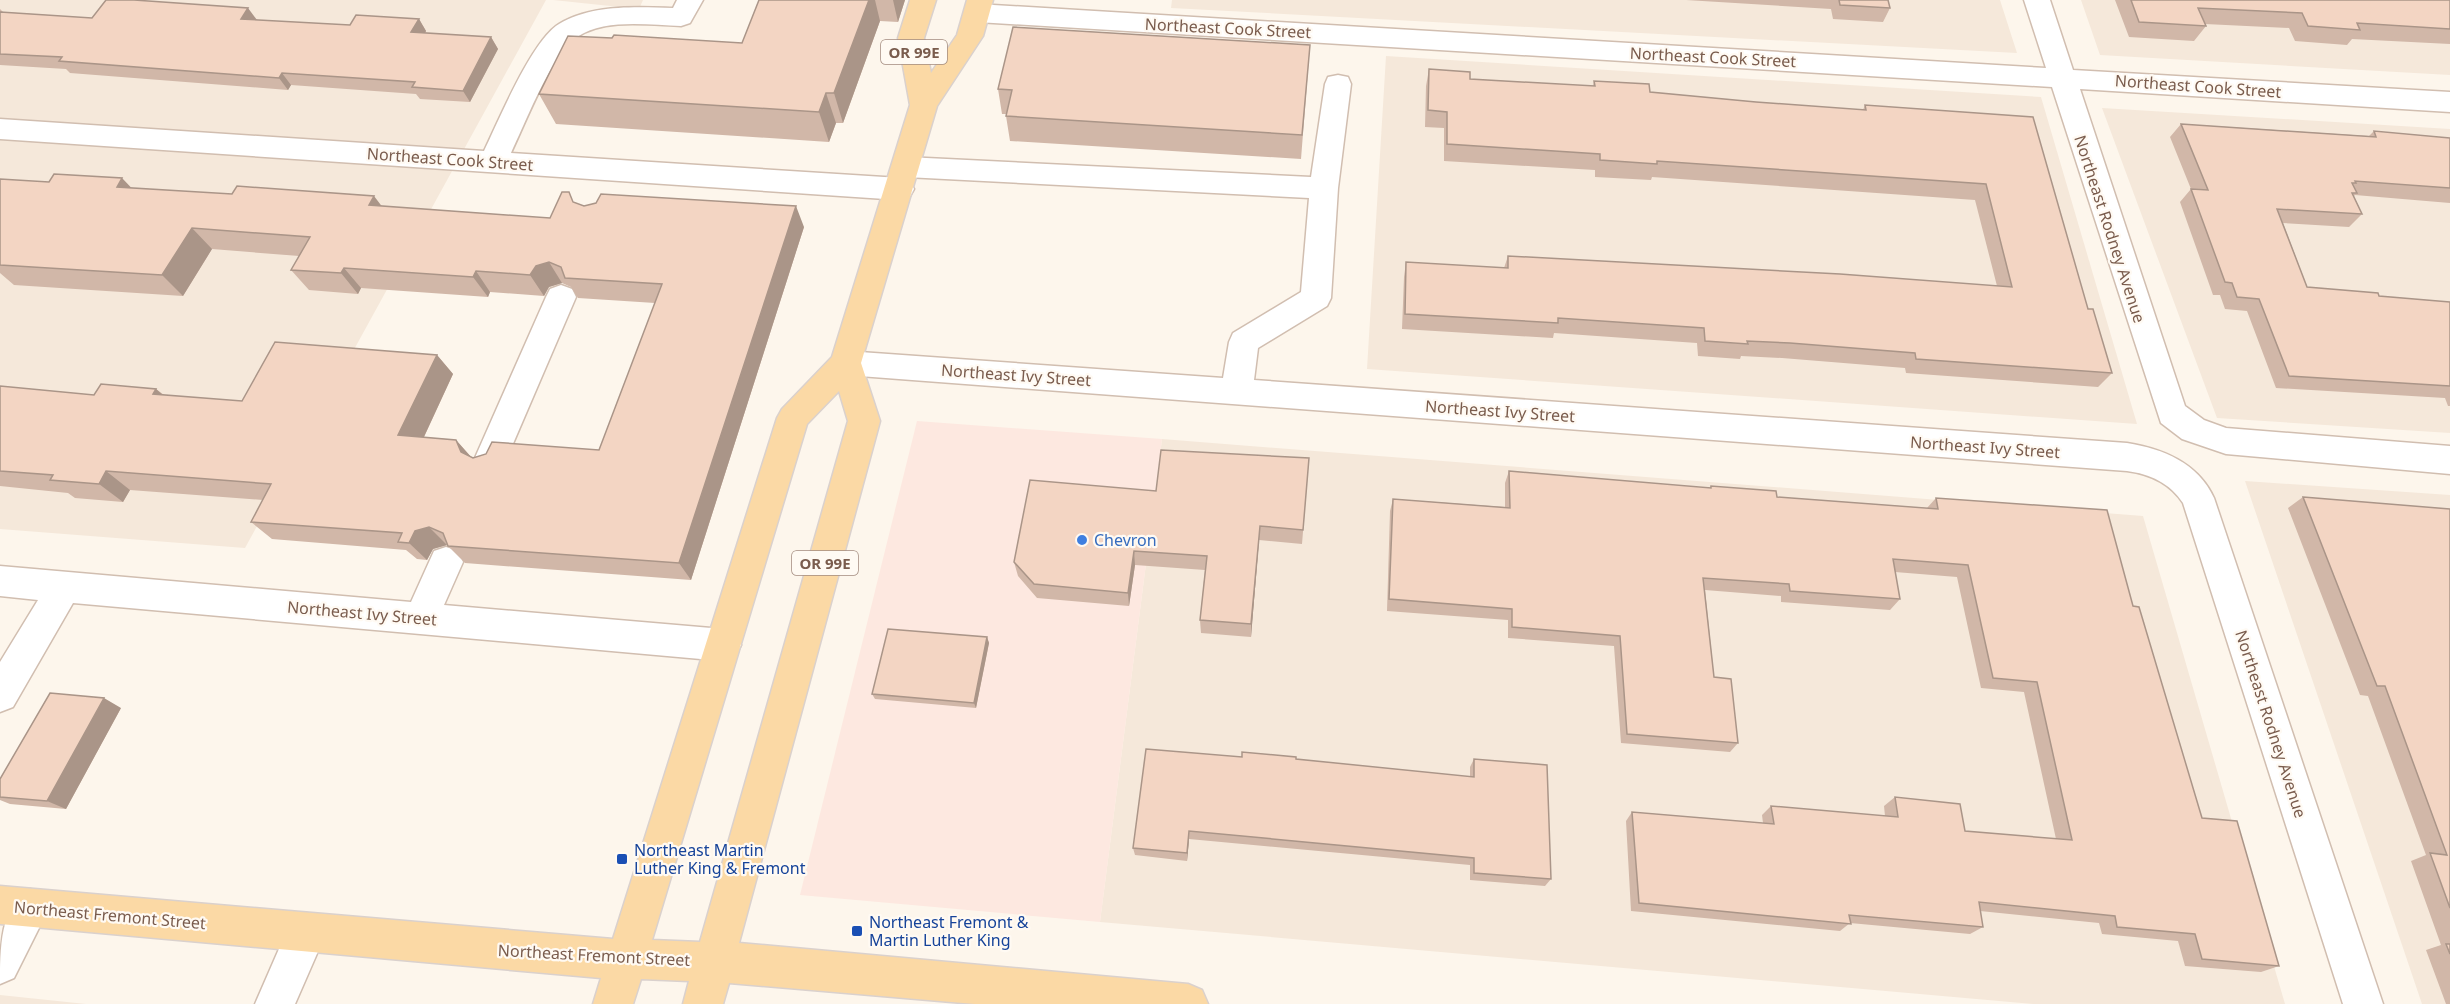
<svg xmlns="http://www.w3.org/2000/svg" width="2450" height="1004" font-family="'Noto Sans',sans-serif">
<rect width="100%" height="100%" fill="#fdf6ec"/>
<path fill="#f5e8da" d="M0 0H546L245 548 0 529Z
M553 0H643L639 9Z
M1172 0H2000L2017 53 1171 8Z
M2081 0H2450V75L2100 55Z
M1386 56 2041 97 2137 424 1367 369Z
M2102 108 2450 129V433L2217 418Z
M1162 439 2143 516 2285 1004H2033L1100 922Z
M2245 481 2450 495V1004H2422Z
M0 995 86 1004H0Z"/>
<path fill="#fde8e0" d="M917 421 1162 439 1100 922 800 895Z"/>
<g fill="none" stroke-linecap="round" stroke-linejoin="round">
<g stroke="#d1beb0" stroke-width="3">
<path id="minor" d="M677 0H703L690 23 681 26C649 25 605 18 577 37 552 53 525 124 511 153L900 178 910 182 914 189 910 196 900 200 0 139V119L484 151C498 122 532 40 559 24 592 4 637 7 673 8Z
M2024 0H2050L2073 70 2450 92V112L2080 89 2185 406 2204 420 2226 428 2450 446V474L2226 454 2182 439 2161 423 2052 87 977 22 968 19 964 13 968 7 977 4 2046 68Z
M1338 75 1348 77 1351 84 1338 188 1331 298 1327 306 1258 348 1254 380 2127 443C2164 449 2198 463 2214 498L2383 1004H2343L2183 503C2170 483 2150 474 2127 471L846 375 835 372 831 363 835 354 846 351 1223 378 1229 342 1233 333 1301 292 1309 198 906 177 896 174 892 167 896 160 906 157 1311 177 1325 84 1328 77Z
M561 285 572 289 576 297 506 460 501 470 490 474 479 470 474 460 546 297 550 289Z
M446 547 458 551 463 562 444 605 723 629 735 634 741 645 735 656 723 661 73 603 13 707 0 712V662L38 600 0 596V566L411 602 434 551Z
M30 889 44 894 49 908 14 978 0 984C0 950 0 904 30 889Z
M306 913 320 919 326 933 295 1004H255L292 919Z"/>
</g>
<g stroke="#dad1cd" stroke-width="3">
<path id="major" d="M910 0H936L924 38 931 73 957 35 967 0H993L983 36 937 106 861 363 880 421 739 943 1188 984 1202 990 1208 1004H975L729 983 723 1004H683L689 981 641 979 633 1004H593L601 978 0 924V886L613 939 777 418 782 409 832 357 910 105 898 38ZM839 391 848 421 700 942 652 940 807 424Z"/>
</g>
<use href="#minor" fill="#fff" fill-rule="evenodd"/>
<use href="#major" fill="#fbd9a5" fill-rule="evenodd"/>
</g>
<path fill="#d1b7a8" d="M759 0H905L898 22 880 21 843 123H836L829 142 556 124 539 94 742 43Z
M1686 0H1888L1890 8 1883 22 1833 19 1831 9Z
M2115 0H2450V44L2352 39 2347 45 2295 41 2289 28 2205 24 2206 26 2194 41 2129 37Z
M0 9 3 12 92 18 257 20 350 25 419 19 426 31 425 33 491 37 498 49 470 102 420 99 416 94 291 85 288 90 70 73 66 69 0 65Z
M1310 45 1301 159 1010 141 1006 116V114H1002L998 89Z
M1429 69 1470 79 1593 86 1594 81 1650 92 1756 102 1863 110 1865 105 2033 117 2088 309 2112 373 2098 387 1906 373 1905 368 1782 358 1741 356 1740 359 1698 356 1697 343 1554 333 1553 338 1402 329 1404 277 1406 262 1504 268 1508 256 1997 286 1975 200 1652 177 1651 180 1595 177V170L1444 161V128L1425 127 1426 86Z
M2181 124 2369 136 2374 131 2450 138V203L2355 195 2354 196 2362 214 2349 227 2283 223 2307 287 2379 296 2450 302V406H2448L2445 398 2276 388 2247 311 2225 309 2220 295H2213L2180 202 2191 189 2170 137Z
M0 179 131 188 550 218 575 203 584 206 804 227 691 580 465 563 447 545 433 549 427 560 417 559 406 550 272 539 251 522 263 500 130 490 123 502 75 498 68 493 0 486V386L94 395 156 389 164 395 242 401 437 355 453 374 424 437 456 440 471 457 473 458 599 450 655 303 578 298 571 287 562 283 549 287 544 296 490 292 488 297 361 288 358 294 309 290 291 270 299 256 212 249 183 296 14 285 0 273Z
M1309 458 1302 544 1259 540 1251 637 1201 633 1200 620 1205 570 1135 565 1129 606 1037 598 1018 576 1014 562 1156 491Z
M1509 471 1709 488 1711 486 1777 497 1927 508 1936 498 2133 606 2202 818 2279 966 2261 972 2185 966 2178 941 2102 934 2099 923 1980 911 1983 927 1970 934 1850 923 1840 931 1631 911 1626 821 1632 812 1763 823 1762 815 1771 806 1885 816 1884 806 1895 797 1965 831 2056 839 2024 692 1981 688 1957 577 1895 572 1900 599 1890 610 1781 602V596L1705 590 1714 677 1738 743 1730 752 1621 743 1614 646 1508 638V620L1387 611 1390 511 1393 499 1505 507V483Z
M2303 497 2450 509V1004H2446L2426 950 2441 945 2411 861 2426 855 2368 696 2360 695 2288 508Z
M987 637 989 643 976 708 875 699 872 694Z
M121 708 66 809 10 804 0 800V779Z
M1242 757 1296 759 1470 777V767L1474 759 1551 879 1545 886 1470 880V865L1189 839 1187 861 1135 855 1133 848Z"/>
<path fill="#aa9588" d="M869 0H875L880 21 843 123 834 93Z
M893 0H905L898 22Z
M248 8 257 20 241 19Z
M419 19 426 31 418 45 411 32Z
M491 37 498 49 470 102 463 91Z
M282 73 291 85 288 90 279 78Z
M826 93 836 123 829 142 819 112Z
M122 178 143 200 117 187Z
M374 196 390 217 369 205Z
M796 206 804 227 691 580 679 563Z
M192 228 212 249 183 296 162 275Z
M549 262 562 283 549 287 544 296 530 275 536 266Z
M344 268 361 288 358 294 341 273Z
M476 271 490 292 488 297 473 277Z
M437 355 453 374 416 454 398 435Z
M156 389 178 408 153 394Z
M456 440 472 458 461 452Z
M106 471 130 490 123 502 99 484Z
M1260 526 1259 540 1251 637V624Z
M429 527 447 545 433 549 427 560 409 543 415 531Z
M1134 551 1135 565 1129 606 1128 593Z
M987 637 989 643 976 708 974 703Z
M104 698 121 708 66 809 47 801Z
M1189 831V839L1187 861V853Z"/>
<path fill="#f3d5c3" stroke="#aa9588" stroke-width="1.5" d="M106 0H134L248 8 241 19 350 25 356 15 419 19 411 32 491 37 463 91 412 87 415 82 282 73 279 78 59 61 62 57 0 54V12L92 18Z
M759 0H869L834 93H826L819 112 539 94 568 36 612 38 614 35 742 43Z
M1839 0H1888L1890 8 1840 5Z
M2131 0H2450V29L2357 23 2360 30 2308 26 2302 13 2198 8 2206 26 2139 22Z
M1013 27 1310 45 1302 135 1006 116 1012 90 998 89Z
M1429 69 1470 72V79L1595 86 1594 81 1649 84 1650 92 1756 102 1866 110 1865 105 2033 117 2088 309H2093L2112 373 1916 359 1915 353 1790 343 1747 341 1748 344 1705 341 1704 328 1558 318V323L1405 314 1406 262 1508 268V256L1840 274 2012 287 1986 184 1657 161V164L1600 160V154L1447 144V112L1428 110Z
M2181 124 2376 137 2374 131 2450 138V188L2355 181 2356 183H2352L2357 193H2352L2362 214 2277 209 2307 287 2378 293 2379 296 2450 302V386L2289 376 2259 299 2237 297 2232 283 2225 282 2191 189 2208 190Z
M54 174 122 178 117 187 232 194 237 186 374 196 369 205 550 218 562 192H569L573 202 584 206 596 203 601 194 796 206 679 563 448 546 443 533 429 527 415 531 409 543 398 542 402 533 251 522 271 484 106 471 99 484 50 480 53 475 0 471V386L94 395 101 384 156 389 153 394 242 401 275 342 437 355 398 435 456 440 461 452 473 458 486 454 492 442 599 450 662 284 565 278 561 267 549 262 536 266 530 275 476 271 473 277 344 268 341 273 291 270 310 237 192 228 162 275 0 265V179L49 182Z
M1161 450 1309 458 1303 530 1260 526 1251 624 1200 620 1207 556 1134 551 1128 593 1034 584 1014 562 1030 480 1156 491Z
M1509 471 1711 488V486L1776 491 1777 497 1938 509 1936 498 2107 510 2133 606 2139 607 2202 818 2237 821 2279 966 2202 959 2195 934 2117 927 2115 916 1979 902 1983 927 1849 915 1851 924 1639 903 1632 812 1774 824 1771 806 1898 817 1895 797 1960 804 1965 831 2072 840 2037 682 1993 678 1968 565 1893 559 1900 599 1790 591 1789 584 1703 578 1714 677 1731 679 1738 743 1627 734 1620 636 1512 627V609L1389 599 1393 499 1510 508Z
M2303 497 2450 509V908L2430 853 2447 855 2385 686H2377Z
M888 629 987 637 974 703 872 694Z
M50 693 104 698 47 801 0 797V779Z
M1146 749 1242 757V752L1296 757V759L1474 777V759L1547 765 1551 879 1474 873V858L1189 831 1187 853 1133 848Z
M2446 944H2450V954Z"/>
<circle fill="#3f7fe0" stroke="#fffaf3" stroke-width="2" cx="1082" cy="540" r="6"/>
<g fill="#1a4fb4" stroke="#fffaf3" stroke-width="2">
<rect x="616" y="853" width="12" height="12" rx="3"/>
<rect x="851" y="925" width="12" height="12" rx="3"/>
</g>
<g text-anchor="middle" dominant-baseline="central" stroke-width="4.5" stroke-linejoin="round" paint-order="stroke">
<g fill="#fffaf3" stroke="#a28b7f" stroke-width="1.5">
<rect x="881" y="40" width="66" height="24" rx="4.5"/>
<rect x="792" y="551" width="66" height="24" rx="4.5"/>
</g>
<g font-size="15" font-weight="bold" fill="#7a5c4d">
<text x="914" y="52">OR 99E</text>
<text x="825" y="563">OR 99E</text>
</g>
<g font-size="16" fill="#7a5c4d" stroke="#fffaf3">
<text transform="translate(1228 28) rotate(3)">Northeast Cook Street</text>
<text transform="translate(1713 57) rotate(3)">Northeast Cook Street</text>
<text transform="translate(2198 86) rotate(4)">Northeast Cook Street</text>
<text transform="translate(450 159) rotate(4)">Northeast Cook Street</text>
<text transform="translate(2110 229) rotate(72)">Northeast Rodney Avenue</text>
<text transform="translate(1016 375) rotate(4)">Northeast Ivy Street</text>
<text transform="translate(1500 411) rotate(4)">Northeast Ivy Street</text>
<text transform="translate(1985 447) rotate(4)">Northeast Ivy Street</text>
<text transform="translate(362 613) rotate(5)">Northeast Ivy Street</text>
<text transform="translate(2271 724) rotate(72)">Northeast Rodney Avenue</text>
<text transform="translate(110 915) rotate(5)">Northeast Fremont Street</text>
<text transform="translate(594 955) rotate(3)">Northeast Fremont Street</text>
</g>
<g font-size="16" fill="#366cbe" stroke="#fffaf3" text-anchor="start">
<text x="1094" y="540">Chevron</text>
</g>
<g font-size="16" fill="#164399" stroke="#fffaf3" text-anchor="start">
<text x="634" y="850">Northeast Martin<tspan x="634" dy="18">Luther King &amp; Fremont</tspan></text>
<text x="869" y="922">Northeast Fremont &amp;<tspan x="869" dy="18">Martin Luther King</tspan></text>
</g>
</g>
</svg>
